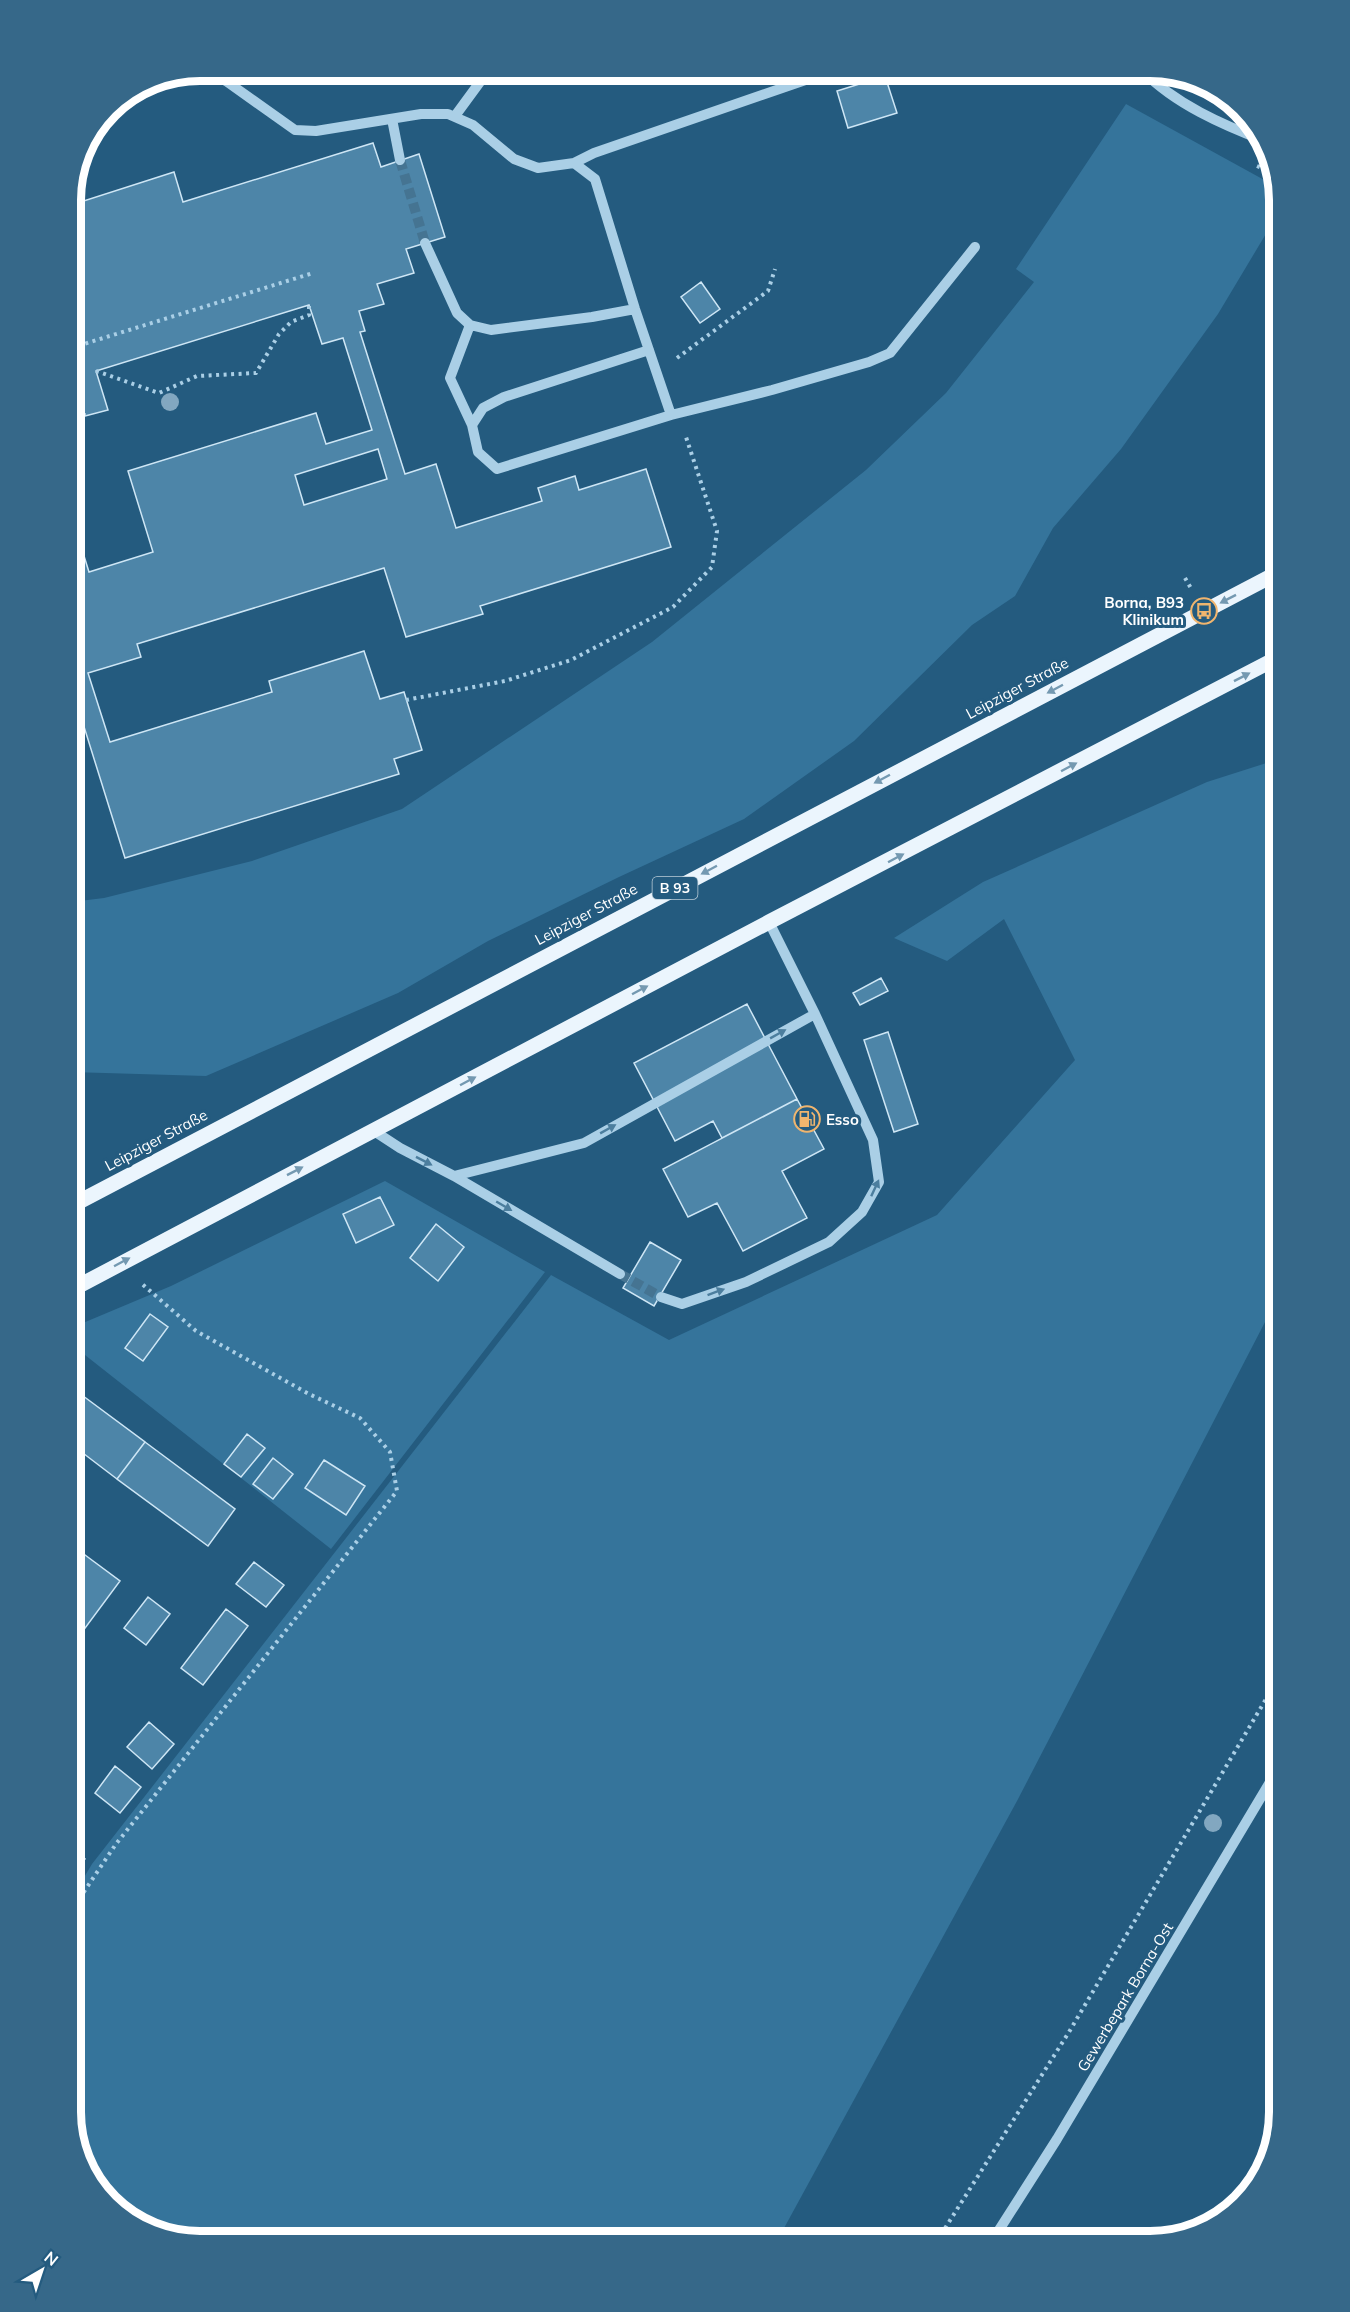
<svg xmlns="http://www.w3.org/2000/svg" width="1350" height="2312" font-family="Mulish,sans-serif">
<rect width="100%" height="100%" fill="#245b7f"/>
<path fill="#35749b" d="M1126 104 1277 187 1279 212 1218 314 1121 449 1053 528 1015 596 972 625 854 741 744 819 619 877 488 941 398 993 206 1076 71 1072V902L104 898 252 861 402 809 652 642 866 470 946 393 1034 282 1016 269Z
M1279 759V1295L1017 1801 777 2241H192L128 2220 84 2169 71 2112V1899L92 1864 551 1275 669 1340 937 1215 1075 1060 1004 919 947 961 894 938 983 882 1207 782Z
M385 1181 545 1272 331 1549 71 1344V1328L171 1286Z"/>
<path fill="#4d85a8" stroke="#cee6f5" stroke-width="1.5" fill-rule="evenodd" d="M885 76 897 113 848 128 837 91Z
M373 143 381 167 419 154 445 237 406 249 414 273 377 284 384 304 359 311 365 331 360 332 405 474 436 464 456 528 542 501 538 488 575 476 579 490 646 469 671 547 480 606 483 614 406 637 384 568 137 644 141 657 88 673 110 742 272 692 269 681 364 651 380 699 404 692 422 750 394 759 399 774 125 858 71 685V514L89 572 153 552 128 471 316 413 326 444 372 430 343 338 322 344 309 305 96 371 108 410 85 416V414L71 418V205L174 172 183 202ZM378 449 387 479 304 505 295 475Z
M701 282 720 309 700 323 681 297Z
M881 978 888 991 860 1005 853 993Z
M747 1004 797 1099 722 1138 713 1121 675 1141 634 1063Z
M888 1032 918 1124 894 1132 864 1040Z
M797 1099 824 1149 782 1171 807 1218 743 1251 717 1203 688 1217 663 1169Z
M380 1197 394 1225 356 1243 343 1214Z
M436 1224 464 1247 438 1281 410 1258Z
M650 1242 681 1260 654 1306 623 1288Z
M150 1314 168 1327 143 1361 125 1348Z
M71 1387 145 1442 117 1479 71 1444Z
M247 1434 265 1448 241 1477 224 1464Z
M145 1442 235 1509 208 1546 117 1479Z
M273 1458 293 1474 273 1499 253 1484Z
M324 1460 365 1486 346 1515 305 1488Z
M81 1552 120 1581 71 1647V1566Z
M254 1562 284 1585 266 1607 236 1584Z
M148 1597 170 1614 146 1645 124 1628Z
M226 1609 248 1626 203 1685 181 1668Z
M149 1722 174 1744 152 1769 127 1747Z
M115 1766 141 1787 120 1813 95 1793Z
M71 1848 85 1859 71 1879Z"/>
<g fill="none" stroke-linecap="round" stroke-linejoin="round">
<path stroke="#457492" stroke-width="10" stroke-dasharray="10 5" stroke-linecap="butt" d="M400 160 425 243
M620 1274 661 1297"/>
<path stroke="#aacfe6" stroke-width="4" stroke-dasharray="3 4.5" stroke-linecap="butt" d="M264 81 269 71
M1257 166 1273 173
M71 348 313 273
M677 358 768 291 775 269
M96 371 159 393 197 376 256 373 279 334 291 322 309 315V305
M1185 578 1192 590
M406 700 505 681 571 660 673 607 712 567 717 531 686 437
M71 1911 116 1844 397 1491 390 1452 360 1418 309 1394 196 1331 141 1283
M937 2241 1069 2032 1279 1677"/>
<path stroke="#aacfe6" stroke-width="10" d="M207 71 226 81 295 130 316 131 421 114H448L473 125 514 159 538 168 574 163 594 153 820 75 826 71
M1143 71C1175 104 1223 125 1265 141
M455 116 488 71
M392 119 400 160
M574 163 595 179 635 309 671 415
M425 243 457 313 470 325 491 330 592 317 635 309
M470 325 450 378 472 425
M649 350 504 397 483 408 472 425 478 452 497 469 671 415 772 390 869 362 890 353 975 247
M374 1131 400 1148 454 1176 584 1143 815 1014 769 922
M454 1176 620 1274
M661 1297 682 1304 746 1282 829 1242 862 1212 879 1182 873 1140 815 1014
M992 2241 1057 2139 1279 1767"/>
<path stroke="#ebf5fd" stroke-width="15" d="M71 1206 1279 572
M71 1290 769 922 1279 657"/>
</g>
<g fill="#82a7c0">
<circle cx="170" cy="402" r="9"/>
<circle cx="1213" cy="1823" r="9"/>
</g>
<defs><path id="oneway-solid" d="M-6-.8H1V-3.2L6.5 0L1 3.2V.8H-6Z" transform="scale(1.5)"/></defs>
<g fill="#7499b1">
<use href="#oneway-solid" transform="translate(1228 599) rotate(153)"/>
<use href="#oneway-solid" transform="translate(1242 677) rotate(-27)"/>
<use href="#oneway-solid" transform="translate(1055 689) rotate(152)"/>
<use href="#oneway-solid" transform="translate(1069 767) rotate(-28)"/>
<use href="#oneway-solid" transform="translate(882 779) rotate(152)"/>
<use href="#oneway-solid" transform="translate(896 858) rotate(-28)"/>
<use href="#oneway-solid" transform="translate(709 870) rotate(152)"/>
<use href="#oneway-solid" transform="translate(640 990) rotate(-28)"/>
<use href="#oneway-solid" transform="translate(468 1081) rotate(-28)"/>
<use href="#oneway-solid" transform="translate(295 1171) rotate(-27)"/>
<use href="#oneway-solid" transform="translate(122 1262) rotate(-28)"/>
</g>
<g fill="#4c7e9e">
<use href="#oneway-solid" transform="translate(778 1034) rotate(-29)"/>
<use href="#oneway-solid" transform="translate(608 1129) rotate(-29)"/>
<use href="#oneway-solid" transform="translate(424 1161) rotate(27)"/>
<use href="#oneway-solid" transform="translate(875 1188) rotate(-65)"/>
<use href="#oneway-solid" transform="translate(504 1206) rotate(30)"/>
<use href="#oneway-solid" transform="translate(716 1292) rotate(-20)"/>
</g>
<defs>
<g id="bus-ring" transform="scale(1.35)"><circle r="9.5" fill="#245b7f" stroke="#f0b56e" stroke-width="1.5"/><path d="M-5-6H5V4H4V6H2V4H-2V6H-4V4H-5ZM-3.5-4V0h7V-4ZM-3.5 1.2v1.5H-2V1.2ZM2 1.2v1.5H3.5V1.2Z" fill="#f0b56e"/></g>
<g id="fuel-ring" transform="scale(1.35)"><circle r="9.5" fill="#245b7f" stroke="#f0b56e" stroke-width="1.5"/><path d="M-5.5-6h7V0h2V4h1.3V-2.5L3-4.5l.8-.8L6-3V5H2.5V1h-1V6h-7ZM-4.2-4.7v3.2H.2V-4.7Z" fill="#f0b56e"/></g>
</defs>
<g fill-rule="evenodd">
<use href="#bus-ring" x="1204" y="611"/>
<use href="#fuel-ring" x="807" y="1119"/>
</g>
<g text-anchor="middle" dominant-baseline="central" stroke-width="6" stroke-linejoin="round" paint-order="stroke">
<rect fill="#245b7f" stroke="#bdced9" stroke-width="1.5" x="652.5" y="877" width="45" height="22" rx="4.5"/>
<g font-size="14" font-weight="bold" fill="#fff">
<text x="675" y="888">B 93</text>
</g>
<g font-size="15" font-weight="bold" fill="#fff" stroke="#245b7f" text-anchor="end">
<text x="1184" y="602">Borna, B93<tspan x="1184" dy="17">Klinikum</tspan></text>
<text x="826" y="1119" text-anchor="start">Esso</text>
</g>
<g font-size="15" fill="#fff" stroke="#245b7f">
<text transform="translate(1017 688) rotate(-28)">Leipziger Straße</text>
<text transform="translate(586 914) rotate(-28)">Leipziger Straße</text>
<text transform="translate(156 1140) rotate(-28)">Leipziger Straße</text>
<text transform="translate(1125 1997) rotate(-59)">Gewerbepark Borna-Ost</text>
</g>
</g>
<path d="M0 0H1350V2312H0ZM200 81H1150A119 119 0 0 1 1269 200V2112A119 119 0 0 1 1150 2231H200A119 119 0 0 1 81 2112V200A119 119 0 0 1 200 81Z" fill="#366889" fill-rule="evenodd"/>
<path fill="none" stroke="#fff" stroke-width="8" d="M200 81H1150A119 119 0 0 1 1269 200V2112A119 119 0 0 1 1150 2231H200A119 119 0 0 1 81 2112V200A119 119 0 0 1 200 81Z"/>
<g transform="translate(42 2270) rotate(39)" stroke="#245b7f" stroke-width="4.5" paint-order="stroke">
<path d="M0-4.5L10 22L0 15L-10 22Z" fill="#ffffff"/>
<text y="-9" font-size="16" font-weight="bold" text-anchor="middle" fill="#ffffff">N</text>
</g>
</svg>
